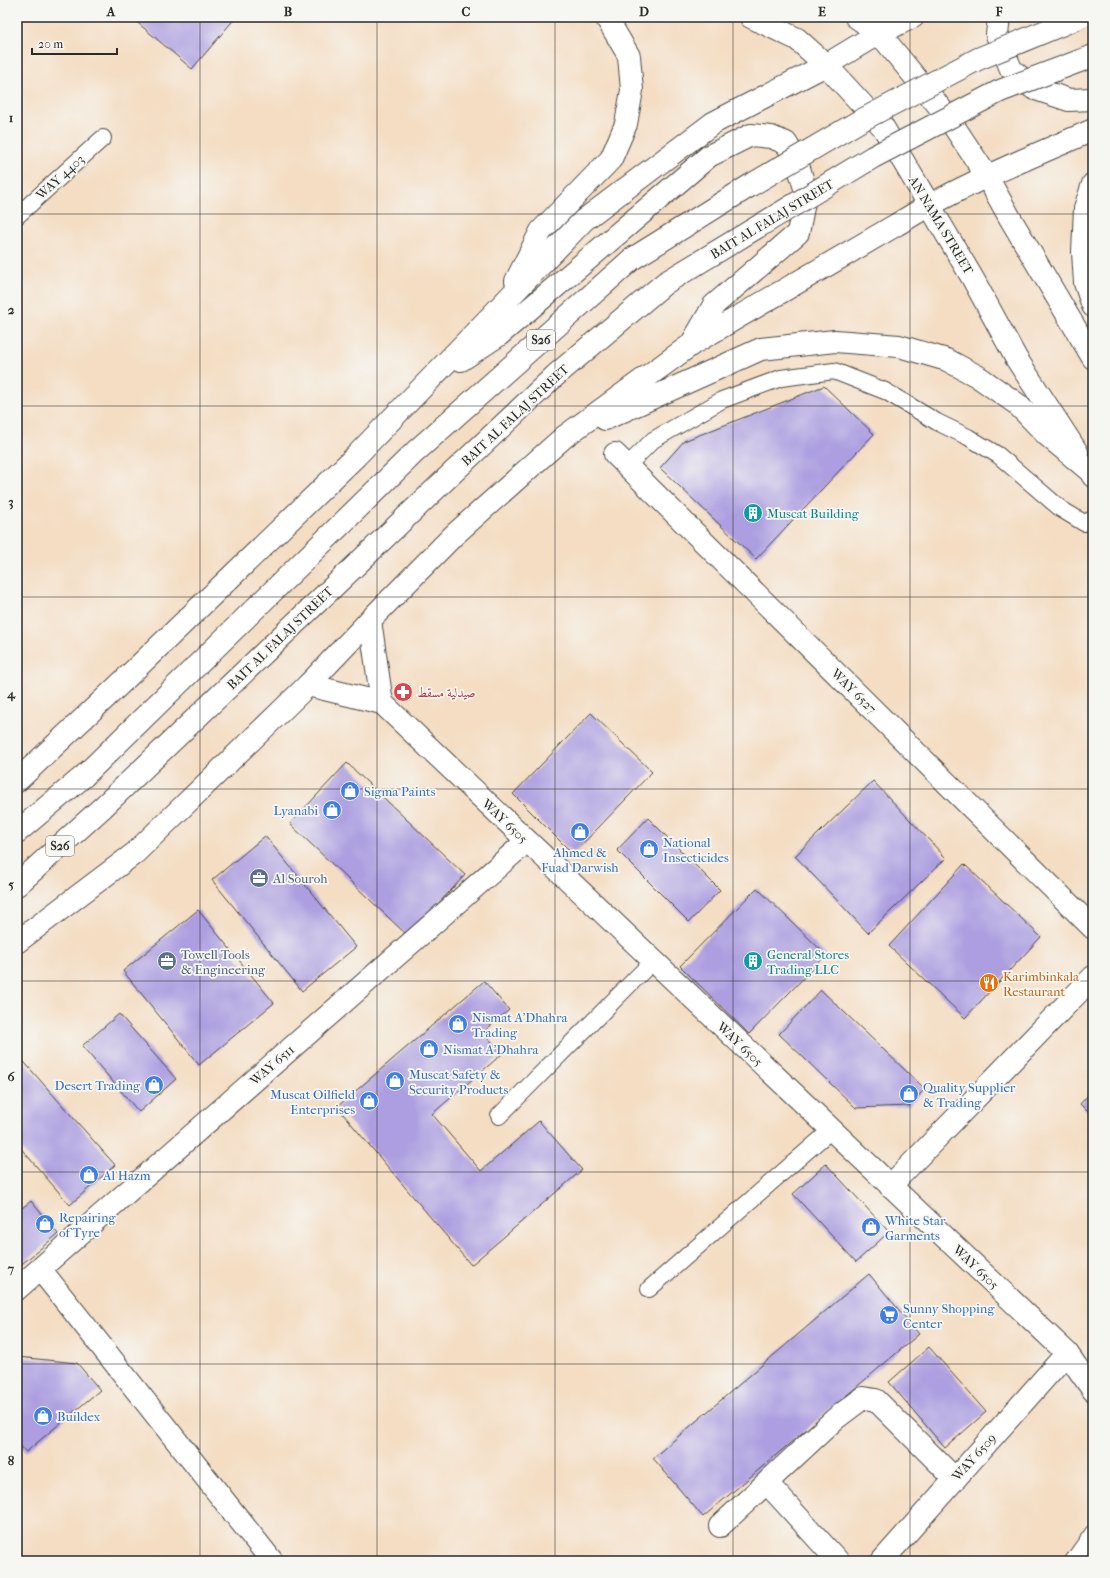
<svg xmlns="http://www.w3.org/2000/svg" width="1110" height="1578" font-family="'IM FELL French Canon',Amiri,serif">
<rect width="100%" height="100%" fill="#f6f6f2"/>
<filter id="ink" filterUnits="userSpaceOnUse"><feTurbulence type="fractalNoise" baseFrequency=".025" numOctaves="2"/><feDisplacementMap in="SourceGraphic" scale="8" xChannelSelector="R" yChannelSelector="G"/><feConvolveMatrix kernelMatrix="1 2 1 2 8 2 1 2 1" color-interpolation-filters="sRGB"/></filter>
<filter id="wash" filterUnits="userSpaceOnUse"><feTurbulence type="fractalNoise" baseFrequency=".012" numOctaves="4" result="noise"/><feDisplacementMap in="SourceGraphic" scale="16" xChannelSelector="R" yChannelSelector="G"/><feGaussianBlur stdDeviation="0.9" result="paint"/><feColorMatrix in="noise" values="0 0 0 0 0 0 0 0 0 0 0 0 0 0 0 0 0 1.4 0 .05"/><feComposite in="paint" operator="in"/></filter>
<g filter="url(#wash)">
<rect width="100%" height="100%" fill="#f4ddc3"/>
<g id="blocks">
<path fill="#ac9ee0" d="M131 17H236L192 69Z
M824 386 874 434 756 559 660 468 684 441Z
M591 713 652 772 573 854 513 794Z
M347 763 465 875 408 936 290 824Z
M873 781 946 858 868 933 795 856Z
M648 818 720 890 689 922 617 850Z
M265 836 356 947 302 991 212 880Z
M964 864 1041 937 965 1018 889 946Z
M757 888 826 955 749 1034 680 966Z
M198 910 274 1003 199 1065 123 971Z
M484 981 509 1010 483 1032 502 1054 432 1114 481 1171 539 1121 582 1170 471 1265 337 1107Z
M821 990 925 1089 909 1106 856 1108 779 1034Z
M119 1014 176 1079 139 1112 82 1046Z
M17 1054 115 1165 70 1205 17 1144Z
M1093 1090V1117L1080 1104Z
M826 1164 889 1232 856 1262 793 1194Z
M31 1201 58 1234 17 1268V1212Z
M869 1274 919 1334 703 1517 653 1458Z
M929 1347 986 1412 945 1448 889 1382Z
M17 1357 77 1363 100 1390 26 1452 17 1442Z"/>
</g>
</g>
<g filter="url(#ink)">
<use href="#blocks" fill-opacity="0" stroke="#494642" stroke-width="1"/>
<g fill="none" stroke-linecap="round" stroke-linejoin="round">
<g stroke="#494642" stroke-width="18">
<path id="lane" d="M17 216 103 138
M626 467 653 440 722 400 781 378 834 371 885 391 937 422 968 437 998 455 1061 509 1084 523 1093 519
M499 1116 653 961
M649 1289 831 1130
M1073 1561 1093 1533"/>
</g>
<g stroke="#494642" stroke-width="24">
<path id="street" d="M615 454 1093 928
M370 620 382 703
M308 685 382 703 1067 1353 1093 1390
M890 1186 1093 977
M40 1269 272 1561
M17 1289 527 841
M767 1483 838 1561
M720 1526 835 1419 863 1398 876 1400 955 1479
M882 1561 1067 1353"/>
</g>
<g stroke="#494642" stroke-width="24">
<path id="secondary" d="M751 17 797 39 826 65 883 127 973 279 1016 358 1077 452
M856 17 879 33 947 116 986 175 1010 218 1093 358
M999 17 997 35 1011 69 1033 88 1069 100 1093 99
M1093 184 1085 208 1083 252 1085 283 1093 306
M516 281 541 231 611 159 626 124 632 90 629 56 606 17
M461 360 499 335 709 156 751 135 771 137 786 143 797 161 806 192 798 233 714 305 692 343
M605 419 761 349 835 341 899 346 947 360 977 376 1017 404 1047 435 1090 471 1093 476
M17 781 118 686 356 456 584 220 713 123 826 65 879 33 913 17
M17 942 135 853 308 685 370 620 454 535 564 437 692 344 896 225C958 186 1026 159 1093 130"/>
</g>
<g stroke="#494642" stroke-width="24">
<path id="primary" d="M17 832 84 776
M17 885 103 807"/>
</g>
<use href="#lane" stroke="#fff" stroke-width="16"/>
<use href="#street" stroke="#fff" stroke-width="22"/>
<use href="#secondary" stroke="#fff" stroke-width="22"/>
<use href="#primary" stroke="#fff" stroke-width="22"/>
<g stroke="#494642" stroke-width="24" stroke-linecap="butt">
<path id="primary-bridge" d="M84 776 415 452 632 259 751 185 858 122 978 59 1080 17
M103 807 446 479 556 375 665 283 873 157 1000 91 1093 56"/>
</g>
<use href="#primary-bridge" stroke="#fff" stroke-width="22"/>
</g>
</g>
<path fill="none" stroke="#2b2b2b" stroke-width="1" stroke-opacity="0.55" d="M200 17V1561M377 17V1561M555 17V1561M733 17V1561M910 17V1561M17 214H1093M17 406H1093M17 597H1093M17 789H1093M17 981H1093M17 1172H1093M17 1364H1093"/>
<defs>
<g id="building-disc" transform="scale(1)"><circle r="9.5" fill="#0f9aa8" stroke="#f6f6f2"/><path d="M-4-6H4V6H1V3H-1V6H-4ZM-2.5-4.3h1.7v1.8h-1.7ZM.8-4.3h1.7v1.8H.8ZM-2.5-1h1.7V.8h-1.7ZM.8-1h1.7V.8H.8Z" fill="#fff"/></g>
<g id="pharmacy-disc" transform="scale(1)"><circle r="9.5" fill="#e0444e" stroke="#f6f6f2"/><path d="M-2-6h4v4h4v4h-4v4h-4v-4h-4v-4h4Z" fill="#fff"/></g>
<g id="shop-disc" transform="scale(1)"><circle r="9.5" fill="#3f7fe0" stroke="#f6f6f2"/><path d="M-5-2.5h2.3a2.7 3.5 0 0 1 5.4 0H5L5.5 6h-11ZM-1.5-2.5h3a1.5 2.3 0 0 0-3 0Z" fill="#fff"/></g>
<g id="office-disc" transform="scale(1)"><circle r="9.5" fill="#5c6f8a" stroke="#f6f6f2"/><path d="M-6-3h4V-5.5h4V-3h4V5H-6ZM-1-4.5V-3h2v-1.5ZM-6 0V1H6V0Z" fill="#fff"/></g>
<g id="restaurant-disc" transform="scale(1)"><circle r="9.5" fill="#e8710a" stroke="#f6f6f2"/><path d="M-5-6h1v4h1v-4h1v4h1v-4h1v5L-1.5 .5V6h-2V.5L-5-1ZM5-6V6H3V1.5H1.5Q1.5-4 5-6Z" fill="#fff"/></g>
<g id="supermarket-disc" transform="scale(1)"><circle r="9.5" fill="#3f7fe0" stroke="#f6f6f2"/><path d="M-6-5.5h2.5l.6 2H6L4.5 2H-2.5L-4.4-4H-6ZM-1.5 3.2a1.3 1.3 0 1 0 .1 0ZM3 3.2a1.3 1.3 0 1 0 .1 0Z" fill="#fff"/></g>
</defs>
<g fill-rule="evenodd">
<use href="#building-disc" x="753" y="513"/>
<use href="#pharmacy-disc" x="403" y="692"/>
<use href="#shop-disc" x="350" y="791"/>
<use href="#shop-disc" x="332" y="810"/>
<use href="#shop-disc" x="580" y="832"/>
<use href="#shop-disc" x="649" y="849"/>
<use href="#office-disc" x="259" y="878"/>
<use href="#office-disc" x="167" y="961"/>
<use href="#building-disc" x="753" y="961"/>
<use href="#restaurant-disc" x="989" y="983"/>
<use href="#shop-disc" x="458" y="1024"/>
<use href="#shop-disc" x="429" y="1049"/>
<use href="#shop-disc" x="395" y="1081"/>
<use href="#shop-disc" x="154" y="1085"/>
<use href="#shop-disc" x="909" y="1094"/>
<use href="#shop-disc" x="369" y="1101"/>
<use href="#shop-disc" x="89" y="1175"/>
<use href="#shop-disc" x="45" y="1224"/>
<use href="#shop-disc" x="871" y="1227"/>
<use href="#supermarket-disc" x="889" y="1315"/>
<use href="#shop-disc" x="43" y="1416"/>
</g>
<g text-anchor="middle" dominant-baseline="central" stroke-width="3.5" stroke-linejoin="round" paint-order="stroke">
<g fill="#f6f6f2" stroke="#686867" stroke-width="1">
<rect x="527" y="330" width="28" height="20" rx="3"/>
<rect x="46" y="836" width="28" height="20" rx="3"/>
</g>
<g font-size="12" font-weight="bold" fill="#2b2b2b">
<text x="541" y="340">S26</text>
<text x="60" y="846">S26</text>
</g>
<g font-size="13" fill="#2b2b2b" stroke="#f6f6f2">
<text transform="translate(60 177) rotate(-42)">WAY 4403</text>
<text transform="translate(772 219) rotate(-31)">BAIT AL FALAJ STREET</text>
<text transform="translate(941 225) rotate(59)">AN NAMA STREET</text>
<text transform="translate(515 415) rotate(-43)">BAIT AL FALAJ STREET</text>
<text transform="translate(280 638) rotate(-44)">BAIT AL FALAJ STREET</text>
<text transform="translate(854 691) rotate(45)">WAY 6527</text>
<text transform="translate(505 821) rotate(44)">WAY 6505</text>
<text transform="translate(740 1044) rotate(44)">WAY 6505</text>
<text transform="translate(272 1065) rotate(-41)">WAY 6511</text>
<text transform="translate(976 1267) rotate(44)">WAY 6505</text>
<text transform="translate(974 1457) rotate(-48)">WAY 6509</text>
</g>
<g font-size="13" fill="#0d838f" stroke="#f6f6f2" text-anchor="start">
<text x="767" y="513">Muscat Building</text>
<text x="767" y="954">General Stores<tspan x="767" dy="15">Trading LLC</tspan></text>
</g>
<g font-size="13" fill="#be3a42" stroke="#f6f6f2" text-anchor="start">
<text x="417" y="692">صيدلية مسقط</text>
</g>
<g font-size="13" fill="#366cbe" stroke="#f6f6f2" text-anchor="start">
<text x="364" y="791">Sigma Paints</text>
<text x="318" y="810" text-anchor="end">Lyanabi</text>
<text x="663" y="842">National<tspan x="663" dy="15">Insecticides</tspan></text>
<text x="580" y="852" text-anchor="middle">Ahmed &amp;<tspan x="580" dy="15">Fuad Darwish</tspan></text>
<text x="472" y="1017">Nismat A'Dhahra<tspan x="472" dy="15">Trading</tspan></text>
<text x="443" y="1049">Nismat A'Dhahra</text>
<text x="409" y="1074">Muscat Safety &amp;<tspan x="409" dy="15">Security Products</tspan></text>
<text x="140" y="1085" text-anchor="end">Desert Trading</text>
<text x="923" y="1087">Quality Supplier<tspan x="923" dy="15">&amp; Trading</tspan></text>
<text x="355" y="1094" text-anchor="end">Muscat Oilfield<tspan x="355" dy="15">Enterprises</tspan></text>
<text x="103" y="1175">Al Hazm</text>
<text x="59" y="1217">Repairing<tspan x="59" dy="15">of Tyre</tspan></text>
<text x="885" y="1220">White Star<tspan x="885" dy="15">Garments</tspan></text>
<text x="903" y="1308">Sunny Shopping<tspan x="903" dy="15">Center</tspan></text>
<text x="57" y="1416">Buildex</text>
</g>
<g font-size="13" fill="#4e5e75" stroke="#f6f6f2" text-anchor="start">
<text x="273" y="878">Al Souroh</text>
<text x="181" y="954">Towell Tools<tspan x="181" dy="15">&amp; Engineering</tspan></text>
</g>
<g font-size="13" fill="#c56008" stroke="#f6f6f2" text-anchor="start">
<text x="1003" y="976">Karimbinkala<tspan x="1003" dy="15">Restaurant</tspan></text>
</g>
</g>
<rect width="1110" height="1578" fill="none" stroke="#f6f6f2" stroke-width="44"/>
<path d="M32 48v6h85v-6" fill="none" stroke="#2b2b2b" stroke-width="2"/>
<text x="38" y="48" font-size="12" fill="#2b2b2b" stroke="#f6f6f2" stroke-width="3" paint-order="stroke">20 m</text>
<rect x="22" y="22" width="1066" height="1534" fill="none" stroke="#2b2b2b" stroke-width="1.5"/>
<g font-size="13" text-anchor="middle" font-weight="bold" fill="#2b2b2b">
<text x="111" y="16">A</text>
<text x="288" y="16">B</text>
<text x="466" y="16">C</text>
<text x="644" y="16">D</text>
<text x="822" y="16">E</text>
<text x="999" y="16">F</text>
<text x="11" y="122">1</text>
<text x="11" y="314">2</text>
<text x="11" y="506">3</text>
<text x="11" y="698">4</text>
<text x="11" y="889">5</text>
<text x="11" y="1081">6</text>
<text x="11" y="1273">7</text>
<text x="11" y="1465">8</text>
</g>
</svg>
